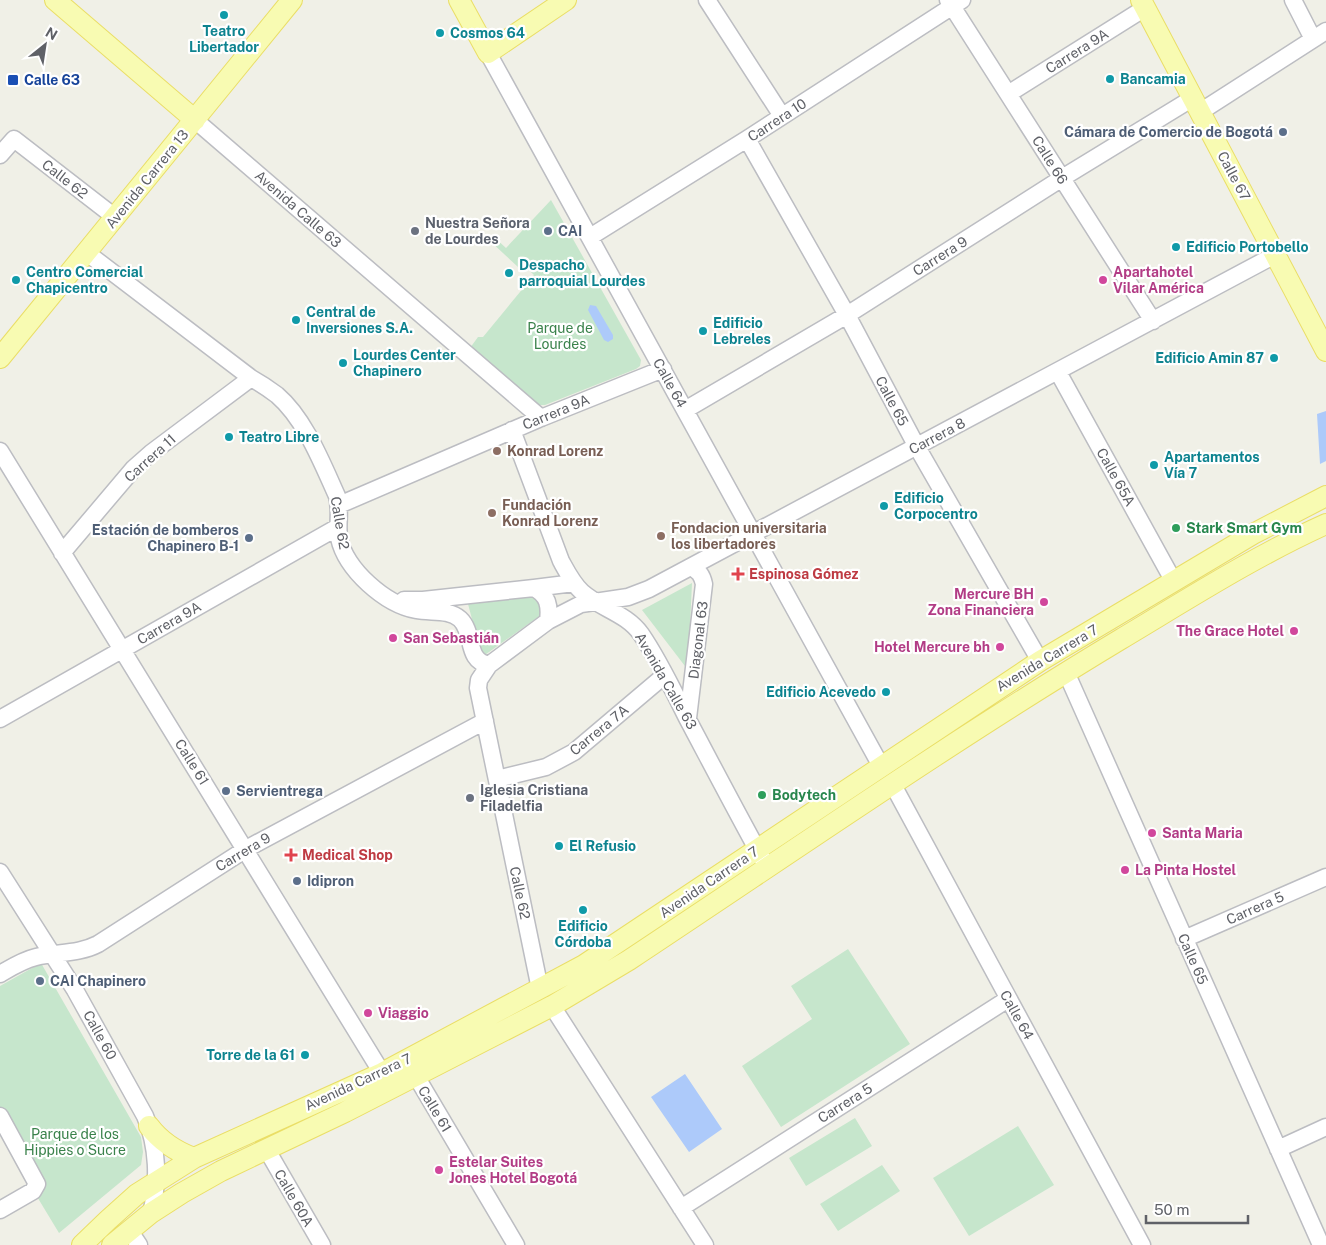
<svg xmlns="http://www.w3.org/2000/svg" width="1326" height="1245" font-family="'Public Sans',sans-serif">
<rect width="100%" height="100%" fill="#f0f0e7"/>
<path fill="#c6e6cc" d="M551 200 641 360 640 366 636 369 545 405H539L470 348 478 337H483L534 275 522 263 518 267 489 240 493 236 506 248Z
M692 583 688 670 642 610Z
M534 596 543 601 541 615 482 657 468 604Z
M848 949 910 1044 781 1127 742 1066 812 1019 791 986Z
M41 963 141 1137 143 1152 141 1165 59 1233 36 1195 0 1126V986Z
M855 1118 872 1146 806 1186 789 1158Z
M1018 1126 1054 1185 969 1236 933 1178Z
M882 1165 900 1191 838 1231 820 1204Z"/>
<path fill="#adcafa" d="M590 305 596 306 613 335V339L608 342 604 340 588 310Z
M1326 411V461L1320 464 1317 414Z
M685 1074 722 1129 689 1152 651 1097Z"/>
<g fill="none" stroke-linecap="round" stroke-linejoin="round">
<g stroke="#bcbdc2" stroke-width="19">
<path id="minor" d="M707 0 782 116
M948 0 1153 321
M1293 0 1313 39
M488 53 881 766
M1008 94 1145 8
M1200 112 1326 31
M195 120 541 418
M747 139 847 315 917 447 1040 661
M0 155 14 139 116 218
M590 237 747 139 962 0
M87 253 251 378C260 383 269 389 277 395 305 419 322 463 337 496 341 510 337 524 339 538 346 570 385 604 416 610 431 613 449 609 460 619 475 633 465 661 489 665
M1058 372 1174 582
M685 410 847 315 1067 175 1193 98
M512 430 561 561C567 572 573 584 582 592 601 609 626 613 641 634 659 660 673 690 687 718 712 765 737 813 763 860
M0 451 382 1073
M339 505 541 418 663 369
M62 553 134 468 151 453 251 378
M534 588C548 595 550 606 548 621
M404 600H423L534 588 574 583
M1066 672 1321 1245
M688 718 704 584C702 575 699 571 691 567
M0 719 338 527
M497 779 546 767 574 752 665 675
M893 785 1142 1245
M0 872 75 990 145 1116C158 1146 159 1182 151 1213
M1184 939 1326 877
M0 974C12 967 23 960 36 957 57 952 79 954 98 944L246 849 485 721
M540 989 478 688 479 680 489 665 548 621 581 604 628 597 649 589 1275 255
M552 1006 705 1245
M416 1076 516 1245
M0 1116 37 1184 33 1191 0 1210
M1278 1149 1326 1127
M267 1150 322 1245
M681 1208 1008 999
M129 1230 139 1245"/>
</g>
<g stroke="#eade66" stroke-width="22">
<path id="major" d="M55 0 195 120
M459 0 488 53 566 0
M1141 0 1326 351
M0 358 292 0
M149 1126C161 1142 175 1151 194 1158
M82 1245 108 1220 137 1194 194 1158 382 1073 584 965 1040 661 1253 534 1326 496
M112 1245 151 1213 182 1193 221 1171 345 1112 552 1006 629 960C792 852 953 740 1121 639 1188 599 1255 556 1326 524"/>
</g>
<use href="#minor" stroke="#fff" stroke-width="16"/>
<use href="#major" stroke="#f8fbb2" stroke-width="20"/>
</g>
<g fill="#0f9aa8" stroke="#fff" stroke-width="2">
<circle cx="224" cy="15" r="5"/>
<circle cx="440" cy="33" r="5"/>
<circle cx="1110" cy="79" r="5"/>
<circle cx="1176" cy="247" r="5"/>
<circle cx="509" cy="273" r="5"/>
<circle cx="16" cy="280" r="5"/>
<circle cx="296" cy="320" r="5"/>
<circle cx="703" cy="331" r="5"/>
<circle cx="1274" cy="358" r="5"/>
<circle cx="343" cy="363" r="5"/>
<circle cx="229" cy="437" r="5"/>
<circle cx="1154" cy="465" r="5"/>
<circle cx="884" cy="506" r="5"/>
<circle cx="886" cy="692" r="5"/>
<circle cx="559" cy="846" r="5"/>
<circle cx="583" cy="910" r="5"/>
<circle cx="305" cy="1055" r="5"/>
</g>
<rect fill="#1a4fb4" stroke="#fff" stroke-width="2" x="7" y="74" width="12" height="12" rx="2.5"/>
<g fill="#5c6f8a" stroke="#fff" stroke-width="2">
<circle cx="1283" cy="132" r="5"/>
<circle cx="548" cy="231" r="5"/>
<circle cx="249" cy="538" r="5"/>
<circle cx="226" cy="791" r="5"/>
<circle cx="297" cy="881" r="5"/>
<circle cx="40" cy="981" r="5"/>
</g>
<g fill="#6b7280" stroke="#fff" stroke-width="2">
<circle cx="415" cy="231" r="5"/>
<circle cx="470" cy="798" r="5"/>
</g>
<g fill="#d1479c" stroke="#fff" stroke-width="2">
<circle cx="1103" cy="280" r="5"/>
<circle cx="1044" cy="602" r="5"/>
<circle cx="1294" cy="631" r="5"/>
<circle cx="393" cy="638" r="5"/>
<circle cx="1000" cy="647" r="5"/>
<circle cx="1152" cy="833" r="5"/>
<circle cx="1125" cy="870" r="5"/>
<circle cx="368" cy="1013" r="5"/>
<circle cx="439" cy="1170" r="5"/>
</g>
<g fill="#8d6e63" stroke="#fff" stroke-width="2">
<circle cx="497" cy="451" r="5"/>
<circle cx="492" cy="513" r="5"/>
<circle cx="661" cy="536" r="5"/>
</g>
<g fill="#2e9e5b" stroke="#fff" stroke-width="2">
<circle cx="1176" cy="528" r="5"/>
<circle cx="762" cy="795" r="5"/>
</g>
<g fill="#e0444e" stroke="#fff" stroke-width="2">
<path d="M735.5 566.5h5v5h5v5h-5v5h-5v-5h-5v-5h5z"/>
<path d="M288.5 847.5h5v5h5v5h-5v5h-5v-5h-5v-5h5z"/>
</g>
<g text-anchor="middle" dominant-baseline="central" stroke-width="4.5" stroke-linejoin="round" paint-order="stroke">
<g font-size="14" font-weight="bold" fill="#0d838f" stroke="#fff" text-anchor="start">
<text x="224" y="31" text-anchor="middle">Teatro<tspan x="224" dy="16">Libertador</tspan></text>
<text x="450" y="33">Cosmos 64</text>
<text x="1120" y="79">Bancamia</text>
<text x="1186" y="247">Edificio Portobello</text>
<text x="519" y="265">Despacho<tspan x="519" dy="16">parroquial Lourdes</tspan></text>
<text x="26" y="272">Centro Comercial<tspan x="26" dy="16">Chapicentro</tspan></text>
<text x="306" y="312">Central de<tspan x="306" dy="16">Inversiones S.A.</tspan></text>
<text x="713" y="323">Edificio<tspan x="713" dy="16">Lebreles</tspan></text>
<text x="353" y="355">Lourdes Center<tspan x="353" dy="16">Chapinero</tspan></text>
<text x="1264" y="358" text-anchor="end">Edificio Amin 87</text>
<text x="239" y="437">Teatro Libre</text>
<text x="1164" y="457">Apartamentos<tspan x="1164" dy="16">Vía 7</tspan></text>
<text x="894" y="498">Edificio<tspan x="894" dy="16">Corpocentro</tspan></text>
<text x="876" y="692" text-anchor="end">Edificio Acevedo</text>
<text x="569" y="846">El Refusio</text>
<text x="583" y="926" text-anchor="middle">Edificio<tspan x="583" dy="16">Córdoba</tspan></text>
<text x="295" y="1055" text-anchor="end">Torre de la 61</text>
</g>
<g font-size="14" fill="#5f6167" stroke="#fff">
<text transform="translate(1077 51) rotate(-32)">Carrera 9A</text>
<text transform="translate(777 120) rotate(-33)">Carrera 10</text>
<text transform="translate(1050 160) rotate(58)">Calle 66</text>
<text transform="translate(1234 176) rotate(62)">Calle 67</text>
<text transform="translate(65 179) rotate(38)">Calle 62</text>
<text transform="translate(147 179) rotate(-51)">Avenida Carrera 13</text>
<text transform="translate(298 209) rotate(41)">Avenida Calle 63</text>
<text transform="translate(940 256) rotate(-32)">Carrera 9</text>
<text transform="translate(670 383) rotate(61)">Calle 64</text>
<text transform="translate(892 401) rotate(62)">Calle 65</text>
<text transform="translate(556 412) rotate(-22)">Carrera 9A</text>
<text transform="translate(937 436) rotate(-28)">Carrera 8</text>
<text transform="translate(150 458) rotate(-42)">Carrera 11</text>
<text transform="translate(1116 477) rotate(61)">Calle 65A</text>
<text transform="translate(340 523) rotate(80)">Calle 62</text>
<text transform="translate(169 623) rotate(-30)">Carrera 9A</text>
<text transform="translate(698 640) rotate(-83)">Diagonal 63</text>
<text transform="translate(1047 658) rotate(-31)">Avenida Carrera 7</text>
<text transform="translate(666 681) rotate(60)">Avenida Calle 63</text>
<text transform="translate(599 730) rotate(-39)">Carrera 7A</text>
<text transform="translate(192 762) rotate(58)">Calle 61</text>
<text transform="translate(243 852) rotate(-31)">Carrera 9</text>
<text transform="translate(709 882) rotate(-34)">Avenida Carrera 7</text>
<text transform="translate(520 893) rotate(78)">Calle 62</text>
<text transform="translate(1255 908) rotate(-24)">Carrera 5</text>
<text transform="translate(1193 959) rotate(66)">Calle 65</text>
<text transform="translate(1017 1015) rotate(61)">Calle 64</text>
<text transform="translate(100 1035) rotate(61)">Calle 60</text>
<text transform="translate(358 1082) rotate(-25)">Avenida Carrera 7</text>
<text transform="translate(845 1103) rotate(-32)">Carrera 5</text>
<text transform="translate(435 1109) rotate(59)">Calle 61</text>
<text transform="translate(294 1198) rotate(60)">Calle 60A</text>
</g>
<g font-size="14" font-weight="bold" fill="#164399" stroke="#fff" text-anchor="start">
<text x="24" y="80">Calle 63</text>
</g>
<g font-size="14" font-weight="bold" fill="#4e5e75" stroke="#fff" text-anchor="start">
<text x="1273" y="132" text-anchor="end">Cámara de Comercio de Bogotá</text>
<text x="558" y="231">CAI</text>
<text x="239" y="530" text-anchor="end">Estación de bomberos<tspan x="239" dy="16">Chapinero B-1</tspan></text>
<text x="236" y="791">Servientrega</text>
<text x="307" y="881">Idipron</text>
<text x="50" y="981">CAI Chapinero</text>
</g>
<g font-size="14" font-weight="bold" fill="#5b616d" stroke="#fff" text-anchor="start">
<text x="425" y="223">Nuestra Señora<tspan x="425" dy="16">de Lourdes</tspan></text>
<text x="480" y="790">Iglesia Cristiana<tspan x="480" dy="16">Filadelfia</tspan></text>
</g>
<g font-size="14" font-weight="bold" fill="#b23c85" stroke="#fff" text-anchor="start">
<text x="1113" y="272">Apartahotel<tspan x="1113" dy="16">Vilar América</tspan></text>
<text x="1034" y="594" text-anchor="end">Mercure BH<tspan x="1034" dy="16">Zona Financiera</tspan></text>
<text x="1284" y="631" text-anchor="end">The Grace Hotel</text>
<text x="403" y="638">San Sebastián</text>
<text x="990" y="647" text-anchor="end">Hotel Mercure bh</text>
<text x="1162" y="833">Santa Maria</text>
<text x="1135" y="870">La Pinta Hostel</text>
<text x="378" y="1013">Viaggio</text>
<text x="449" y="1162">Estelar Suites<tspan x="449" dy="16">Jones Hotel Bogotá</tspan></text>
</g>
<g font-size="14" fill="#3a824b" stroke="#fff">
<text x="560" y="328">Parque de<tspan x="560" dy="16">Lourdes</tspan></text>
<text x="75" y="1134">Parque de los<tspan x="75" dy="16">Hippies o Sucre</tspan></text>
</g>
<g font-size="14" font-weight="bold" fill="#785e54" stroke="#fff" text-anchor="start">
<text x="507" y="451">Konrad Lorenz</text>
<text x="502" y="505">Fundación<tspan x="502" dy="16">Konrad Lorenz</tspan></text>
<text x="671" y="528">Fondacion universitaria<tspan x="671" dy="16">los libertadores</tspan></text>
</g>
<g font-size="14" font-weight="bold" fill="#27864d" stroke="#fff" text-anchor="start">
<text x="1186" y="528">Stark Smart Gym</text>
<text x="772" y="795">Bodytech</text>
</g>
<g font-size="14" font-weight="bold" fill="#be3a42" stroke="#fff" text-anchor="start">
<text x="749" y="574">Espinosa Gómez</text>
<text x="302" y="855">Medical Shop</text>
</g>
</g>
<g transform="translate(45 45) rotate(30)" stroke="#ffffff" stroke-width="4" paint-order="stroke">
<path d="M0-4L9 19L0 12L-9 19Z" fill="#5f6167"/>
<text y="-8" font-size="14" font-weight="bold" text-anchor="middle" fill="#5f6167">N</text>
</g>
<path d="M1146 1215v8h102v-8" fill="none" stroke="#5f6167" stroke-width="2.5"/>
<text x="1154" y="1215" font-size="15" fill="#5f6167" stroke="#ffffff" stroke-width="4" paint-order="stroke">50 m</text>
</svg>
